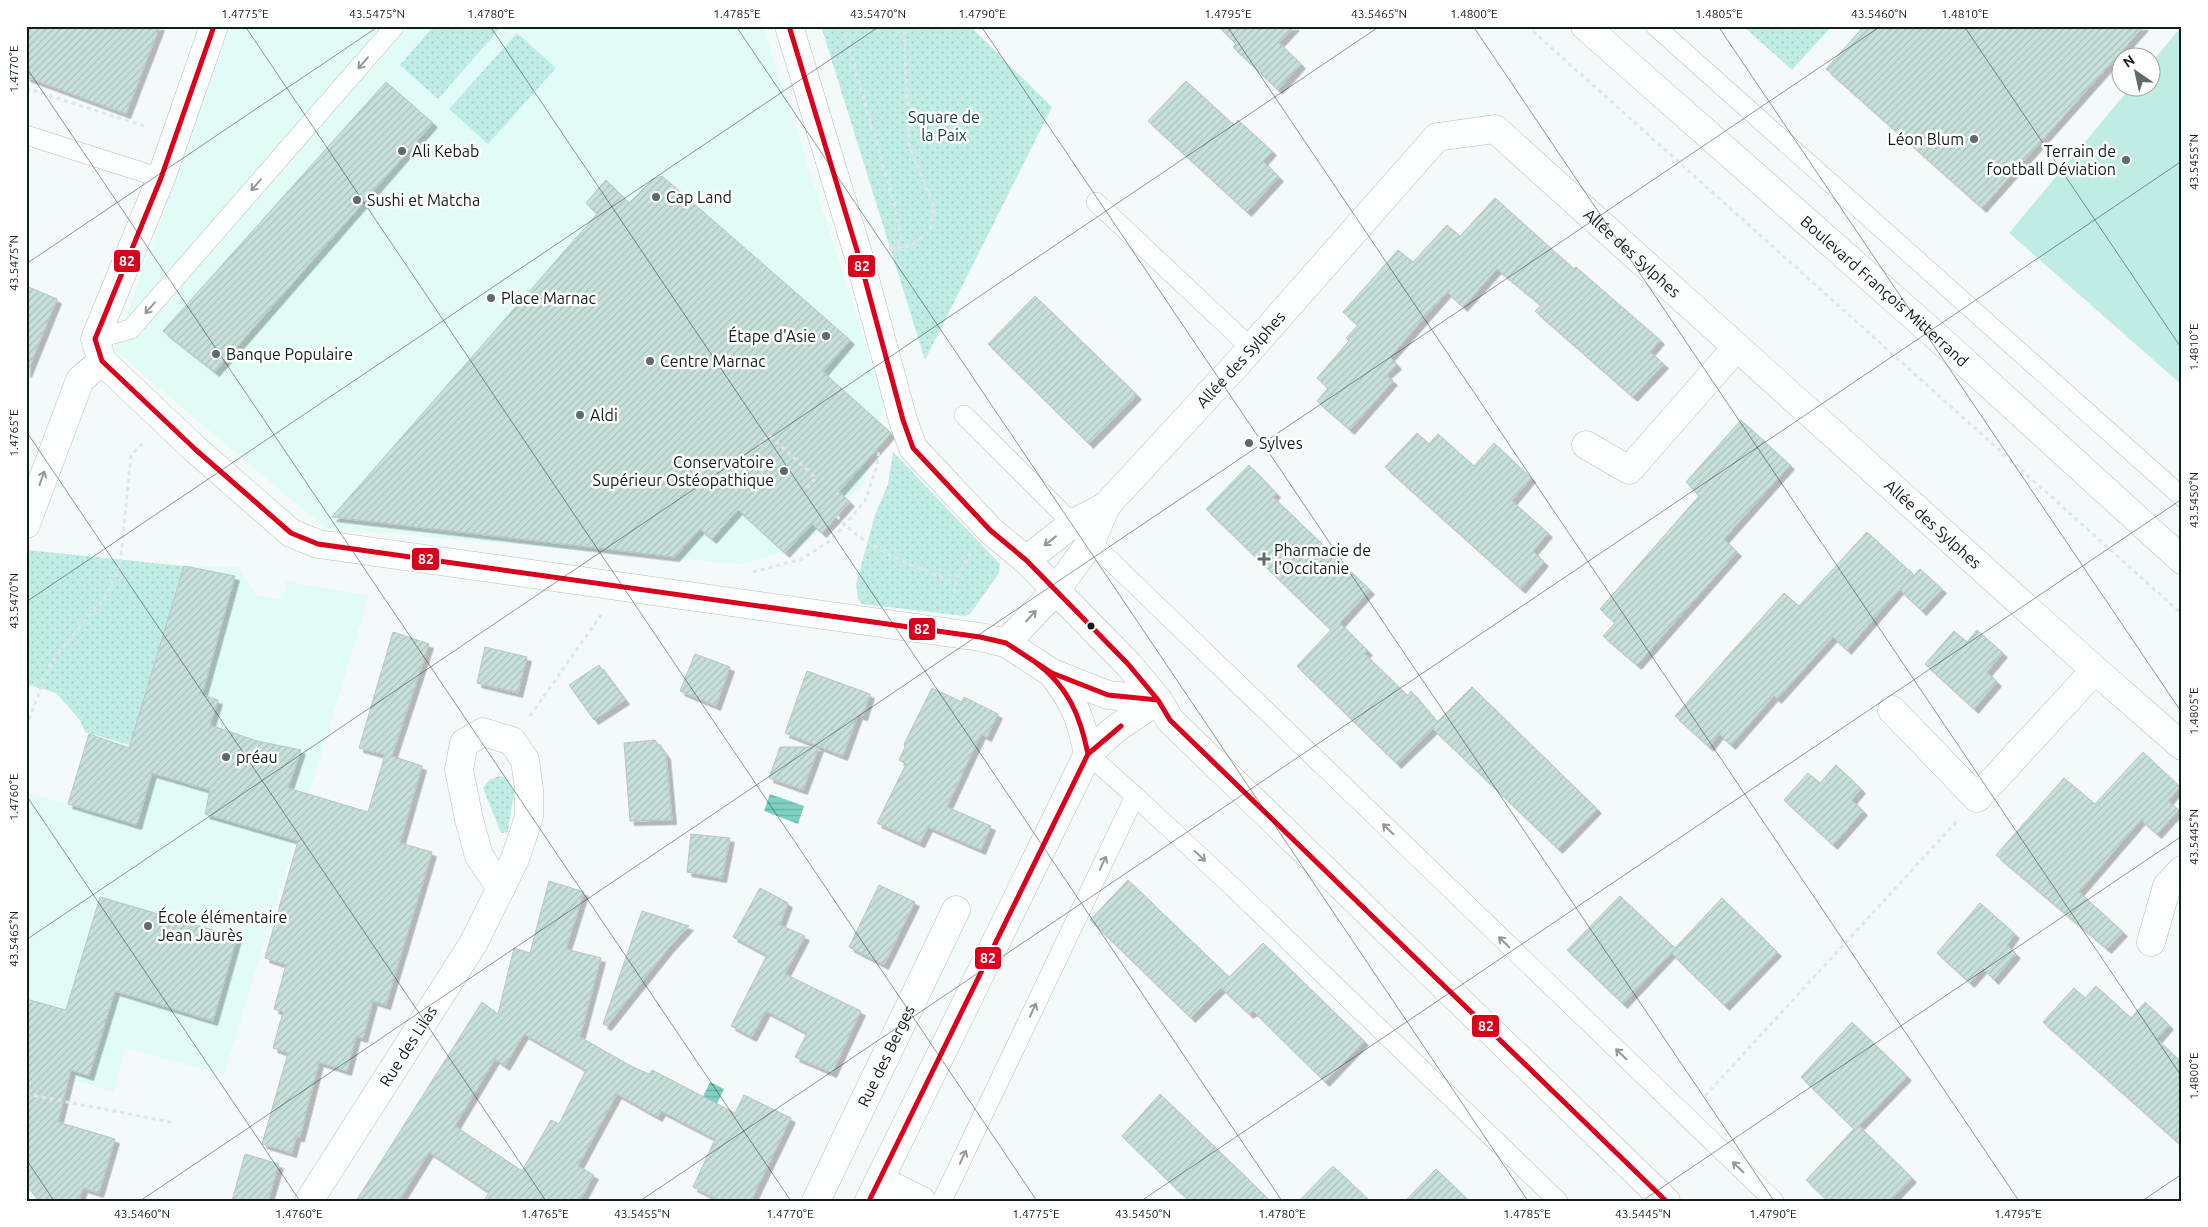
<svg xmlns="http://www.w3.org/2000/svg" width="2208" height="1227" font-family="Ubuntu,sans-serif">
<defs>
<pattern id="grass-dots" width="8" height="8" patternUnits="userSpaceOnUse" patternTransform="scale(1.25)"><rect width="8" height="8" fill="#bfede4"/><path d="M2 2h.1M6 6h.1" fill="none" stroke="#a3cbc3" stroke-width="1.8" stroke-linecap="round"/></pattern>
<pattern id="water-rules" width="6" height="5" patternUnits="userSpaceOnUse" patternTransform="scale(1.25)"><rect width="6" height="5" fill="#7dd0c2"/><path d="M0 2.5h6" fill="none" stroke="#6bb2a6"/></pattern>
<pattern id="building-hatch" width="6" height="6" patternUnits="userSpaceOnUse" patternTransform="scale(1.25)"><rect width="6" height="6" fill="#c7e0db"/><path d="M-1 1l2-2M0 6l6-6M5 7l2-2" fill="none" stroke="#aac0bb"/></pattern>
<filter id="shadow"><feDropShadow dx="4.5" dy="4.5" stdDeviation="0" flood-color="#0004"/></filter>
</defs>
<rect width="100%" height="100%" fill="#f4faf9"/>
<path fill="#e1fcf6" d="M231 26H763L884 402 864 483 804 546 740 564 325 528 114 350Z
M184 566 239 567 256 595 283 600 286 581 369 596 224 1075 125 1047 114 1092 26 1066V793L70 805 89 734 131 745Z"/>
<path fill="url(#grass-dots)" d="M434 26H502L438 99 400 65Z
M821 26H970L1052 107 925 360Z
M1743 26H1832L1792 70Z
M517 33 556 68 488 144 449 109Z
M893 452 1000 564 999 573 970 614 964 616 862 604 858 599 856 584 875 515 888 484Z
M27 550 184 566 130 745 85 732 80 720 56 693 26 684Z
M499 776 505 777 514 791 508 832 501 833 483 788 489 780Z"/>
<path fill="#bfede4" d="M2182 26V385L2009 233 2130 88H2150L2151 63Z"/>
<path fill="url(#water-rules)" d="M770 794 804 806 798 824 764 811Z
M710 1082 724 1089 706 1126 692 1119Z"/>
<path fill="url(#building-hatch)" stroke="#bbc4c2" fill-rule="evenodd" filter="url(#shadow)" d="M26 26H160L126 114 26 77Z
M1218 26H1295L1279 43 1301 64 1278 90 1233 47 1236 44Z
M1864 26H2144L1982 208 1826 69Z
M1186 81 1234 125 1238 120 1272 151 1263 161 1279 177 1247 212 1148 121Z
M386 82 433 123 215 372 163 331Z
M662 176 850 340 823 372 891 433 839 492 850 502 822 533 812 524 785 553 738 510 712 539 700 529 675 557 332 517 597 214 586 203 606 180 629 203 653 179Z
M1495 198 1574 269 1576 267 1660 340 1650 352 1664 364 1633 397 1535 311 1541 305 1497 269 1463 307 1447 292 1390 357 1397 365 1386 375 1393 381 1350 430 1317 401 1328 388 1317 378 1349 341 1346 338 1358 325 1343 312 1398 250 1413 262 1447 225 1460 236Z
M26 286 57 299 27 373H26Z
M1035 296 1137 395 1089 444 988 344Z
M1741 420 1790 465 1724 539 1737 552 1637 665 1603 636 1615 623 1600 609 1699 496 1686 482Z
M1417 433 1429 444 1438 434 1474 466 1494 443 1531 478 1512 501 1548 533 1533 551 1544 562 1521 589 1385 467Z
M1249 465 1276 493 1273 497 1370 590 1340 623 1368 651 1365 654 1408 696 1411 691 1437 722 1472 687 1597 809 1558 849 1433 729 1397 764 1297 666 1331 630 1206 509Z
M1867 532 1913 574 1847 650 1833 637 1777 699 1774 696 1731 745 1719 734 1709 747 1675 716 1784 593 1799 606Z
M184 566 235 576 202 695 218 700 210 725 257 741 301 750 288 788 368 812 385 755 359 748 393 632 429 644 392 756 422 766 400 843 432 852 386 1005 373 1001 363 1038 356 1036 347 1071 319 1062 300 1137H296L292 1153 262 1144 288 1053 273 1048 283 1012 274 1009 286 965 265 958 298 841 205 814 210 790 152 773 137 825 68 804 89 734 129 748Z
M1920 569 1942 589 1922 611 1900 590Z
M1977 630 2003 653 1987 672 1997 682 1974 709 1925 664 1954 631 1967 642Z
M485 647 527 657 518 693 477 683Z
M695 654 730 667 716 706 680 691Z
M599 665 625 700 594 720 569 685Z
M807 671 870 694 863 716 858 715 843 756 785 733Z
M932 688 962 702 964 697 998 714 987 737 981 734 947 807 991 826 981 850 928 827 920 843 877 823 906 764 899 760 905 747 904 744Z
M655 740 666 755 672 820 630 821 624 743Z
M780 747H819L803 790 769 778Z
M2143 752 2180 787 2168 801 2179 810 2157 834 2141 820 2079 892 2123 932 2107 949 1996 855 2064 778 2095 804Z
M1836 765 1861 789 1852 800 1863 811 1833 845 1784 800 1808 773 1820 783Z
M691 834 730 838 722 878 687 872Z
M1128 880 1229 977 1263 943 1364 1041 1325 1082 1253 1011 1249 1014 1221 988 1191 1018 1090 920Z
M549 881 584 892 566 949 601 958 580 1037 631 1066 649 1074 652 1070 735 1113 744 1095 791 1118 751 1201H721L693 1187 715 1139 661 1111 658 1117 617 1094 578 1166 594 1175 580 1201H484L489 1192 429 1152 399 1201H356L482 1002 498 1014 514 948 530 953ZM524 1034 586 1070 559 1124 551 1120 522 1171 455 1126 495 1059 505 1066Z
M879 885 915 902 884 965 849 947Z
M760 888 788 903 780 925 805 936 785 974 861 1011 832 1073 795 1057 807 1033 766 1011 752 1037 731 1026 767 955 733 937Z
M1620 896 1675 948 1722 898 1777 952 1725 1006 1671 953 1623 1004 1567 950Z
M100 897 237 937 213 1021 115 991 89 1076 71 1070 58 1122 115 1139 99 1193 83 1188 79 1201H39L26 1185V999L66 1010Z
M1980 903 2015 934 2007 945 2016 954 1994 980 1983 968 1970 983 1937 953Z
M642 911 689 926 668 949 607 1026 603 1024Z
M2096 986 2131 1018 2145 1002 2169 1025 2157 1039 2182 1063V1146L2043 1022 2074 988 2085 998Z
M1852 1022 1907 1076 1859 1126 1912 1178 1890 1201H1828L1806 1180 1854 1129 1801 1077Z
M1160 1094 1251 1182 1270 1201H1189L1122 1136Z
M245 1154 279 1164 268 1201H232Z
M1333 1166 1370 1201H1299Z
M1436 1169 1469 1201H1405Z"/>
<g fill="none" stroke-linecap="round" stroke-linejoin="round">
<g stroke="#b6bfbd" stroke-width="20">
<path id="service" d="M1655 26 2182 497
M26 135 161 178
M1096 202 1251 348
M95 339 131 329 395 26
M964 415 1091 542 1774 1201
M1088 754 1135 796
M942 1201 1135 796 1237 891 1558 1201"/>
</g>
<g stroke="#b6bfbd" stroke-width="29">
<g id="minor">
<path d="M214 26 161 178 95 339 102 361 196 450 291 533 318 544 980 637 1006 643 1052 673 1108 695 1158 700"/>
<path d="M789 26 859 257 903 420 913 448 990 530 1026 560 1128 664 1158 700 1170 720 1666 1201"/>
<path d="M1586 445 1629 470 1736 348"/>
<path d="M26 524 80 380 102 361"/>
<path id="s1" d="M1026 560 1072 524 1106 506 1238 363 1437 137 1495 129 2095 670 2182 746"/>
<path d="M1006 643 1056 590 1091 542 1106 506"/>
<path d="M1052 673C1075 704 1080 715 1088 754"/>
<path d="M1892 710 1977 798 2095 670"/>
<path d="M2151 942 2167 886 2182 870"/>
<path d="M880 1180 922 1201"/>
<path id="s2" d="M309 1201 473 944 515 859 529 817V789L525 760 512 741 483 732 464 743 459 770 469 819 479 856 501 888"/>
<path id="s3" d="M816 1201 956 910"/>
<path d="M869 1201 1088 754 1114 730 1158 700"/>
</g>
</g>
<g stroke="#b6bfbd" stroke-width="29">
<g id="primary">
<path id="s4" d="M1585 26 1935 335 2182 560"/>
</g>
</g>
<path stroke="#e3e5e5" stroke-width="3" stroke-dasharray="4 4" stroke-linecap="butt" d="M843 26 896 211 901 240 888 248
M1527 26 2182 614
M26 88 147 127
M889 250 910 246 930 231 934 207 909 145 904 29 906 26
M759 446 769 435 816 478 806 489
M837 516C861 547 920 569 956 583
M753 572 802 559 831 540 865 501 877 466 879 449
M952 601 958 576 970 553
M530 716 601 615
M26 727 50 665 66 643 105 598 120 565 131 455 143 443
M26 1094 175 1123
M1705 1096 1957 821"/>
<use href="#service" stroke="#fdfefe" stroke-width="19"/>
<use href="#minor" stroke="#fdfefe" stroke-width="28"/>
<use href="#primary" stroke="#fdfefe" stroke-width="28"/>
<g stroke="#fff" stroke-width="9">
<path id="bus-1" d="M214 26 161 178 95 339 102 361 196 450 291 533 318 544 980 637 1006 643 1052 673 1108 695 1158 700
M789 26 859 257 903 420 913 448 990 530 1026 560 1128 664 1158 700 1170 720 1666 1201
M1035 662C1068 686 1080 715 1088 754
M869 1201 1088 754 1121 726"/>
</g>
<use href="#bus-1" stroke="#db001b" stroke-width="5"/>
</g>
<defs><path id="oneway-shaft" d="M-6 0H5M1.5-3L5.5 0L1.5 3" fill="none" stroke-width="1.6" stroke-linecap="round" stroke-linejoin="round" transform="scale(1.25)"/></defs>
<g stroke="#939998">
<use href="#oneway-shaft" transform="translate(363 63) rotate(131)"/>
<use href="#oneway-shaft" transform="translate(256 185) rotate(131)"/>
<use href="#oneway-shaft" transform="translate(150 308) rotate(131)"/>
<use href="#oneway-shaft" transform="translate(42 478) rotate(-70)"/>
<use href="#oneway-shaft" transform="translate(1050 541) rotate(142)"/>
<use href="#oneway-shaft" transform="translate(1031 616) rotate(-47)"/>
<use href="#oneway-shaft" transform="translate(1388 829) rotate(-136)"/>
<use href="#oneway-shaft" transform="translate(1200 856) rotate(43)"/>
<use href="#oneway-shaft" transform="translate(1103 863) rotate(-65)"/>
<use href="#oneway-shaft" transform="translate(1504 942) rotate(-136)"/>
<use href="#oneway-shaft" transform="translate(1033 1010) rotate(-65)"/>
<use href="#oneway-shaft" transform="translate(1621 1054) rotate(-136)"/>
<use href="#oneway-shaft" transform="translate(963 1157) rotate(-65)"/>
<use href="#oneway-shaft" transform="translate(1738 1167) rotate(-136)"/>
</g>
<path fill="none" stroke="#111e1b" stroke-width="1" stroke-opacity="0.45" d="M245 26 1037 1201M490 26 1282 1201M736 26 1528 1201M981 26 1774 1201M1227 26 2019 1201M1473 26 2182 1077M1718 26 2182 713M1964 26 2182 349M26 67 791 1201M26 264 379 26M26 431 546 1201M26 602 880 26M26 795 300 1201M26 940 1380 26M26 1159 54 1201M140 1201 1881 26M640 1201 2182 161M1141 1201 2182 499M1642 1201 2182 836M2142 1201 2182 1174"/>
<g fill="#606b69" stroke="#fff" stroke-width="2">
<circle cx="1974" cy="139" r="5"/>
<circle cx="402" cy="151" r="5"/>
<circle cx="2126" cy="160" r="5"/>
<circle cx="656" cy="197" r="5"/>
<circle cx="357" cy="200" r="5"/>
<circle cx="491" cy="298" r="5"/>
<circle cx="826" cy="336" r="5"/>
<circle cx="216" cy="354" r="5"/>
<circle cx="650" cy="361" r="5"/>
<circle cx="580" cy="415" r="5"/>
<circle cx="1249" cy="443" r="5"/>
<circle cx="784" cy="471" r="5"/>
<path d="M1261.5 551.5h5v5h5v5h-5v5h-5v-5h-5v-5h5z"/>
<circle cx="226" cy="757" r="5"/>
<circle cx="148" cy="926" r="5"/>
</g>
<circle fill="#111e1b" stroke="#fff" stroke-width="2" cx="1091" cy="626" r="4.5"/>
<g text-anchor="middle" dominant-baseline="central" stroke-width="5" stroke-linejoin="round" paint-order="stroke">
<g font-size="16" fill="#12453d" stroke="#fff">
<text x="944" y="117">Square de<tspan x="944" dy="18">la Paix</tspan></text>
</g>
<g font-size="16" fill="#111e1b" stroke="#fff" text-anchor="start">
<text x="1964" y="139" text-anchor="end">Léon Blum</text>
<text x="412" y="151">Ali Kebab</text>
<text x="2116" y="151" text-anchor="end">Terrain de<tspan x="2116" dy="18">football Déviation</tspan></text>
<text x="666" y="197">Cap Land</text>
<text x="367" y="200">Sushi et Matcha</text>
<text x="501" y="298">Place Marnac</text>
<text x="816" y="336" text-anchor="end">Étape d'Asie</text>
<text x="226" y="354">Banque Populaire</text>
<text x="660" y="361">Centre Marnac</text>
<text x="590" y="415">Aldi</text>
<text x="1259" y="443">Sylves</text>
<text x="774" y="462" text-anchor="end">Conservatoire<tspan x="774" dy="18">Supérieur Ostéopathique</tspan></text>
<text x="1274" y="550">Pharmacie de<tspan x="1274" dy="18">l'Occitanie</tspan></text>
<text x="236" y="757">préau</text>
<text x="158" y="917">École élémentaire<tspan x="158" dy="18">Jean Jaurès</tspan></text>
</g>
<g font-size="16" fill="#111e1b" stroke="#fff">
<text stroke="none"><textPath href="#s1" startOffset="836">Allée des Sylphes</textPath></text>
<text stroke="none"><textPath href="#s4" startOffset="400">Boulevard François Mitterrand</textPath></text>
<text stroke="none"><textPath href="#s1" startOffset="296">Allée des Sylphes</textPath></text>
<text stroke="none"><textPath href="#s1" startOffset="1241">Allée des Sylphes</textPath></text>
<text stroke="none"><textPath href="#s2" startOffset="184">Rue des Lilas</textPath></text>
<text stroke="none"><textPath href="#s3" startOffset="161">Rue des Berges</textPath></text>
</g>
</g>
<g stroke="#fff" stroke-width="2">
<rect x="113" y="249" width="28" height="24" rx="5" fill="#db001b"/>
<rect x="847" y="254" width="29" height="24" rx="5" fill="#db001b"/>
<rect x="411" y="547" width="29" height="24" rx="5" fill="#db001b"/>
<rect x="908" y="617" width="28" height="24" rx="5" fill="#db001b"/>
<rect x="974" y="946" width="28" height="24" rx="5" fill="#db001b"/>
<rect x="1471" y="1014" width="29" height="24" rx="5" fill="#db001b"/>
</g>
<g font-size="14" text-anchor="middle" font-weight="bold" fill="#fff">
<text x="127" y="266">82</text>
<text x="862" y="271">82</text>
<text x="426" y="564">82</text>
<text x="922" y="634">82</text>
<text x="988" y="963">82</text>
<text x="1486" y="1031">82</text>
</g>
<rect width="2208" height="1227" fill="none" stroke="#ffffff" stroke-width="55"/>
<g transform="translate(2136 72) rotate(326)"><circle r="24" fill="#ffffff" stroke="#a0a5a4"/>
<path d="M0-4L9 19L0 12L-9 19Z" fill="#606b69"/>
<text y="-8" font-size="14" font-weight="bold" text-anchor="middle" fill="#111e1b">N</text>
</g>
<rect x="28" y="28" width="2152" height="1172" fill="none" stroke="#111e1b" stroke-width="2"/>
<g font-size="12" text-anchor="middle" fill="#111e1b">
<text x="245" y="18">1.4775°E</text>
<text x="377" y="18">43.5475°N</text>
<text x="491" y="18">1.4780°E</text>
<text x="737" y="18">1.4785°E</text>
<text x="878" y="18">43.5470°N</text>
<text x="982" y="18">1.4790°E</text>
<text x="1228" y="18">1.4795°E</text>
<text x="1379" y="18">43.5465°N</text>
<text x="1474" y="18">1.4800°E</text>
<text x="1719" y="18">1.4805°E</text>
<text x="1879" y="18">43.5460°N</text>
<text x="1965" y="18">1.4810°E</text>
<text transform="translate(14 69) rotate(-90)" y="4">1.4770°E</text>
<text transform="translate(2194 162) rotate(-90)" y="4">43.5455°N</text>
<text transform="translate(14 263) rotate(-90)" y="4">43.5475°N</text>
<text transform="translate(2194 347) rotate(-90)" y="4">1.4810°E</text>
<text transform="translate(14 433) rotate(-90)" y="4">1.4765°E</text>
<text transform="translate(2194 500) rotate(-90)" y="4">43.5450°N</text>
<text transform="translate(14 601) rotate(-90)" y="4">43.5470°N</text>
<text transform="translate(2194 711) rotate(-90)" y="4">1.4805°E</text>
<text transform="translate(14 797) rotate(-90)" y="4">1.4760°E</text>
<text transform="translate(2194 837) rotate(-90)" y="4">43.5445°N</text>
<text transform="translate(14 939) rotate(-90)" y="4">43.5465°N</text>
<text transform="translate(2194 1076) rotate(-90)" y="4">1.4800°E</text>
<text x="142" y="1218">43.5460°N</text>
<text x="299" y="1218">1.4760°E</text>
<text x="545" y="1218">1.4765°E</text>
<text x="642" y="1218">43.5455°N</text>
<text x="790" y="1218">1.4770°E</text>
<text x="1036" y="1218">1.4775°E</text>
<text x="1143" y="1218">43.5450°N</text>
<text x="1282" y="1218">1.4780°E</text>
<text x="1527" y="1218">1.4785°E</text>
<text x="1643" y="1218">43.5445°N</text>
<text x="1773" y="1218">1.4790°E</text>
<text x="2018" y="1218">1.4795°E</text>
</g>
</svg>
